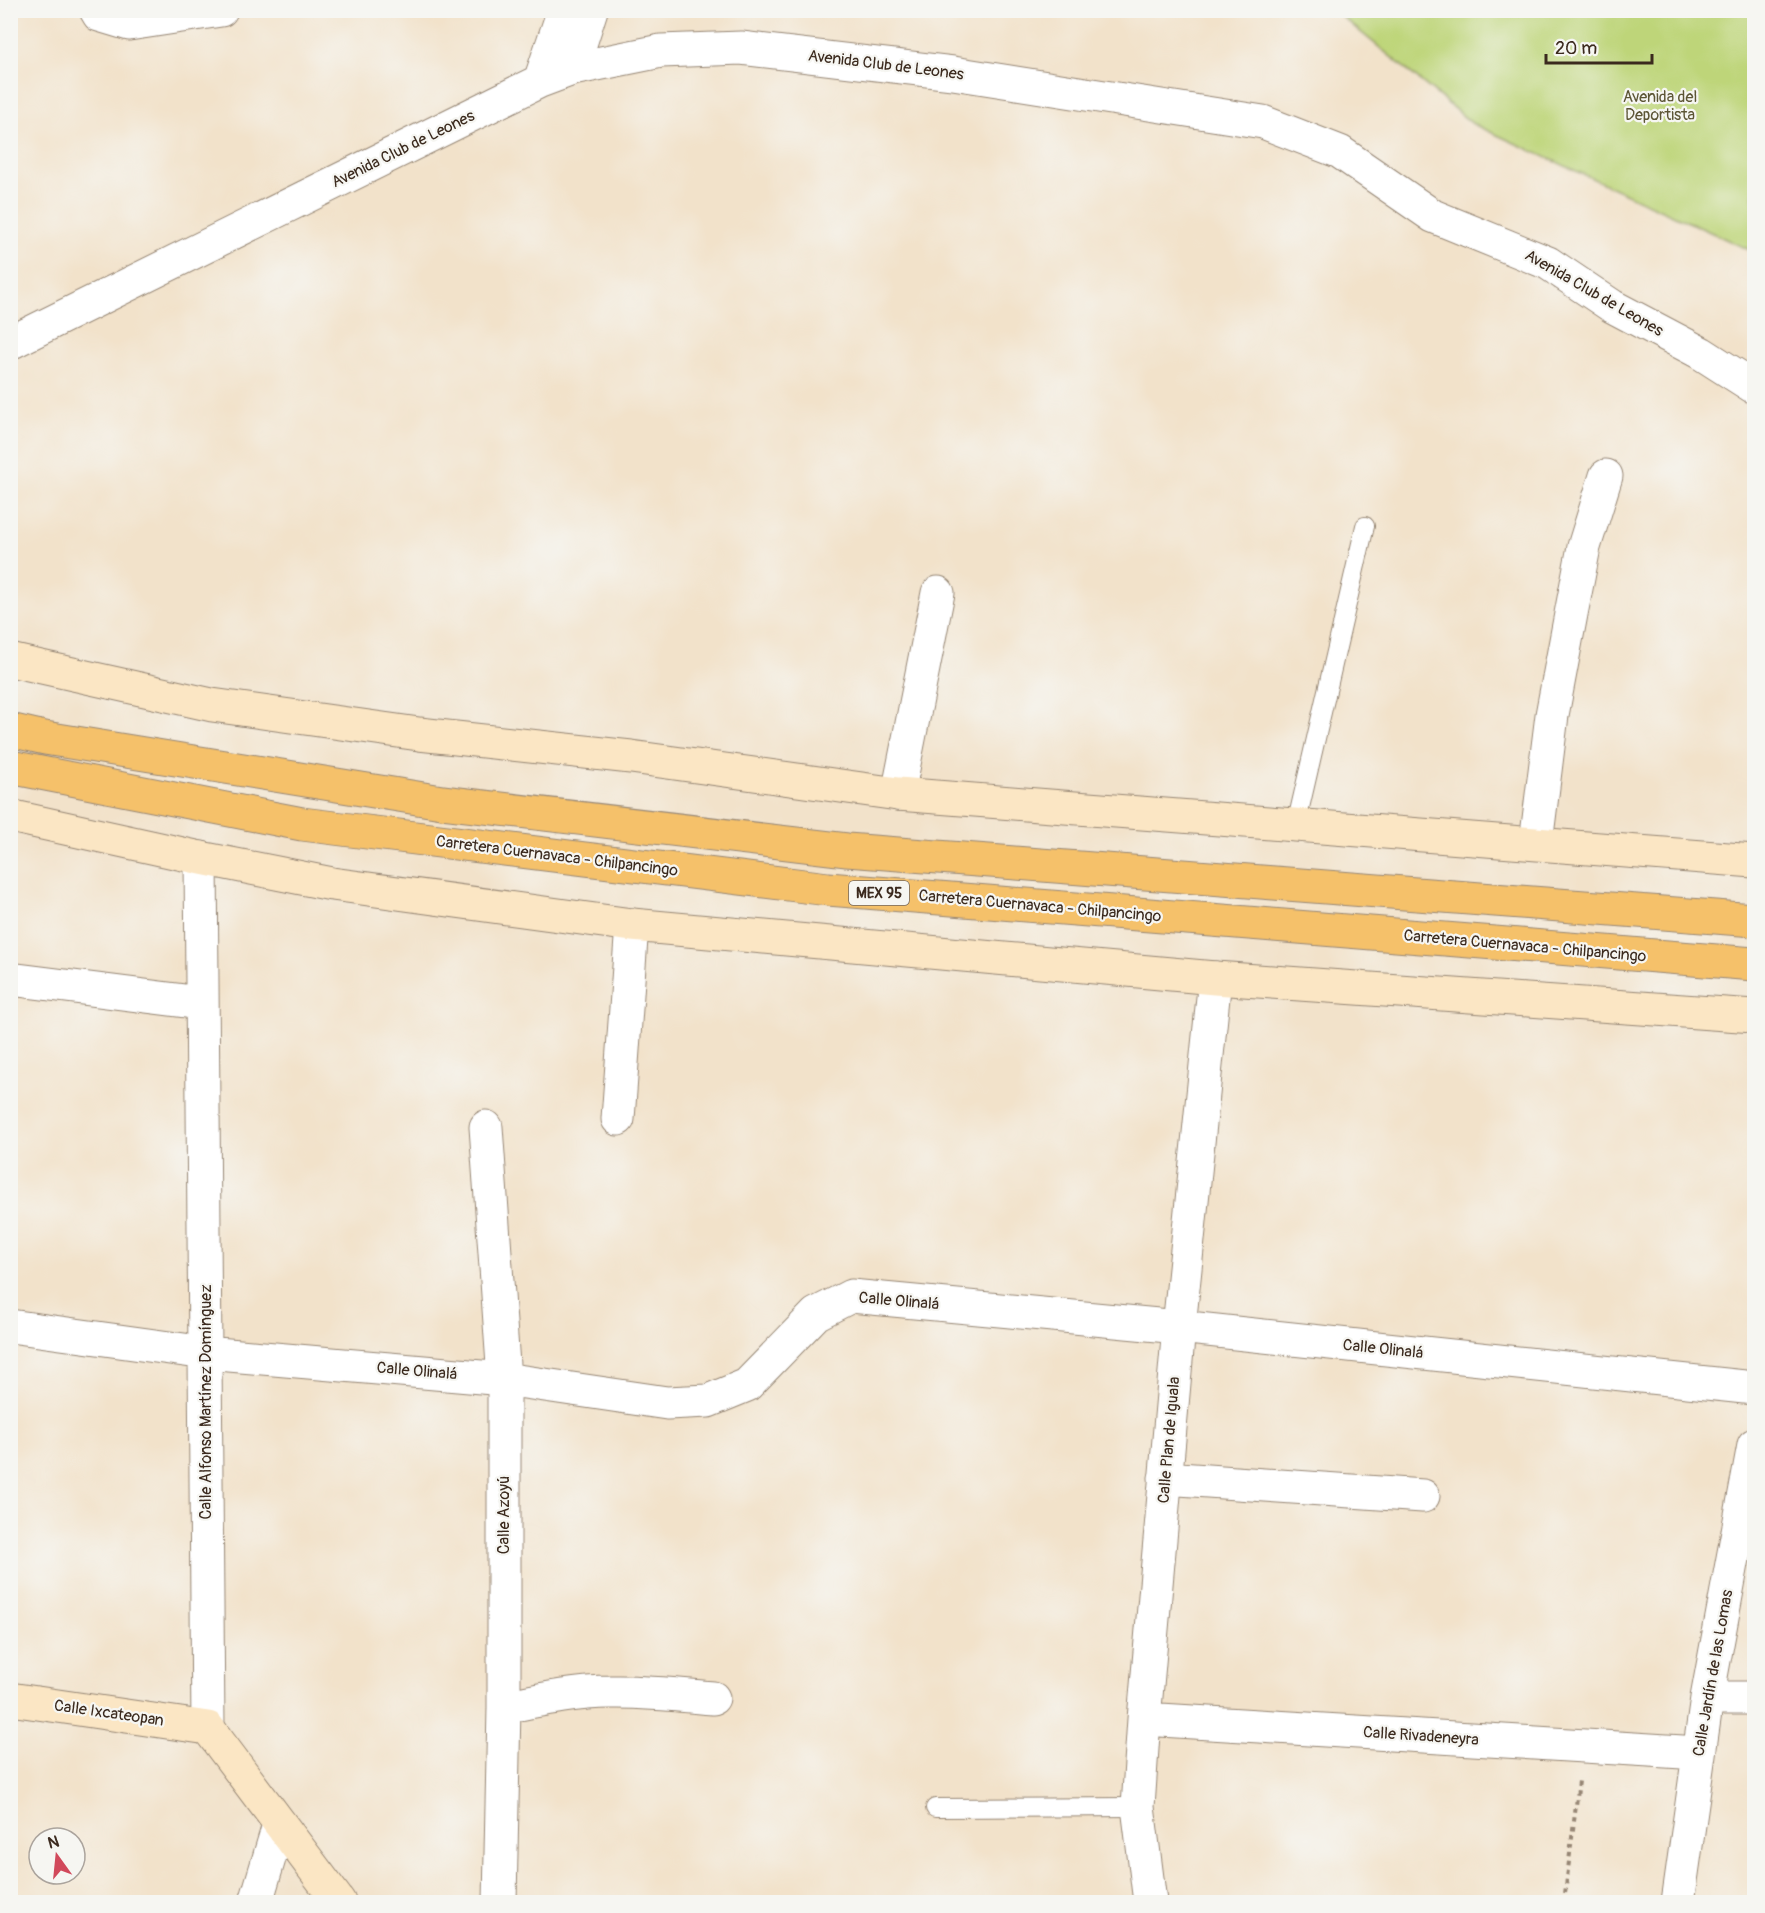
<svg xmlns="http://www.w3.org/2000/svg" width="1765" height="1913" font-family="Pangolin,sans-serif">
<rect width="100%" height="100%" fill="#f6f6f2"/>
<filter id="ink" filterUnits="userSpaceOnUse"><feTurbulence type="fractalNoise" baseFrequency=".0167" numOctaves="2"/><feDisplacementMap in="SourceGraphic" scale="12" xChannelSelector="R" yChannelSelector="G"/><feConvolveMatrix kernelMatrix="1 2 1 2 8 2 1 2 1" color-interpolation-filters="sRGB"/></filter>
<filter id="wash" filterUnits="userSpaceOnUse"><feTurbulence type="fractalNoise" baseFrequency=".008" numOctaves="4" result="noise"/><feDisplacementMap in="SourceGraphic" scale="24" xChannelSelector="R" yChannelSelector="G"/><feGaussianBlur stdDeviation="1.35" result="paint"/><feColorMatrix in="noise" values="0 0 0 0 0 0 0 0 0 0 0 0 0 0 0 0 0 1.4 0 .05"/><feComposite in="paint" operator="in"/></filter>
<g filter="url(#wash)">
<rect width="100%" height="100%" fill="#f2e2ca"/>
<path fill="#bed579" stroke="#7c804c" stroke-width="1.5" d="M1335 11H1754V252L1473 124Z"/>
</g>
<g filter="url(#ink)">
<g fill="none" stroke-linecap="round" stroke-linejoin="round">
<g stroke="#968674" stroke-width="20">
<path id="lane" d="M1296 825 1365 526
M935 1808 1138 1807"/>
</g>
<g stroke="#968674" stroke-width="35">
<path id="street" d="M96 10 99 15 129 24 221 10
M572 69 591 10
M540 81 564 10
M10 343 540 81 572 69 661 51 741 48 953 73 1263 122 1340 152 1433 216 1548 263 1612 306 1701 353 1754 387
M898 794 938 593
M1536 843 1552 715 1571 614 1584 547 1606 476
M201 858 208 1728
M10 979 201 1003
M618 1119 632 925
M486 1127 504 1379V1707L500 1902
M10 1326 206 1353 504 1379 667 1403 708 1401 747 1385 816 1314 851 1296 1179 1327 1754 1388
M1165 1478 1423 1496
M1707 1698H1754
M504 1707C539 1700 575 1692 610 1692 645 1691 679 1695 713 1698
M1144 1719 1699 1753
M256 1902 279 1825
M1150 1902 1138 1807 1144 1719 1179 1327 1215 978
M1678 1902 1707 1698 1754 1445"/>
</g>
<g stroke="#968674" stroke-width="35">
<path id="secondary" d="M10 660 212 705 419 734 631 757 898 794 1754 861
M10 816 201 858 332 884 632 925 1215 978 1754 1016
M10 1699 208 1728 339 1902"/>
</g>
<g stroke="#968674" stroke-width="35">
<path id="primary" d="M10 730 45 738 442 802 847 850 1754 920
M10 767 302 824 828 889 1754 964"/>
</g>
<path stroke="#968674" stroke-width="4" stroke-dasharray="4.5 4.5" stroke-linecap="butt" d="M1564 1902 1579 1781"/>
<use href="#lane" stroke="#fff" stroke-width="18"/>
<use href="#street" stroke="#fff" stroke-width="33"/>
<use href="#secondary" stroke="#fbe6c4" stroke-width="33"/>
<use href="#primary" stroke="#f5c16b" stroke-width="33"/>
</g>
</g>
<g text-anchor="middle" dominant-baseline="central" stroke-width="4.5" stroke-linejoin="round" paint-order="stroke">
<rect fill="#f6f6f2" stroke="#73675e" stroke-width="1.5" x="849" y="881" width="60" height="24" rx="4.5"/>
<g font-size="15" font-weight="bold" fill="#3b2a1e">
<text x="879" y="893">MEX 95</text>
</g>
<g font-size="16" fill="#3b2a1e" stroke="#f6f6f2">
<text transform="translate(886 65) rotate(7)">Avenida Club de Leones</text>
<text transform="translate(403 149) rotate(-26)">Avenida Club de Leones</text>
<text transform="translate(1594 293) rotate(30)">Avenida Club de Leones</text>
<text transform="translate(557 856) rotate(7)">Carretera Cuernavaca - Chilpancingo</text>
<text transform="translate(1040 906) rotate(5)">Carretera Cuernavaca - Chilpancingo</text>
<text transform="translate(1525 946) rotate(5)">Carretera Cuernavaca - Chilpancingo</text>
<text transform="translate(899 1301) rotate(5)">Calle Olinalá</text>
<text transform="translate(1383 1349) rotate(6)">Calle Olinalá</text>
<text transform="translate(417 1371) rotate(5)">Calle Olinalá</text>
<text transform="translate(206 1402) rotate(-90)">Calle Alfonso Martínez Domínguez</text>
<text transform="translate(1169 1440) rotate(-85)">Calle Plan de Iguala</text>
<text transform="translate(504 1515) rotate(-90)">Calle Azoyú</text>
<text transform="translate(1713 1673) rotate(-80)">Calle Jardín de las Lomas</text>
<text transform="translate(109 1713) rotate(8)">Calle Ixcateopan</text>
<text transform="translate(1421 1736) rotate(4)">Calle Rivadeneyra</text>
</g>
<g font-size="16" fill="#5c5535" stroke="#f6f6f2">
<text x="1660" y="97">Avenida del<tspan x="1660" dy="18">Deportista</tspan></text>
</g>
</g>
<rect width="1765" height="1913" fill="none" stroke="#f6f6f2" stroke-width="36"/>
<g transform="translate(57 1856) rotate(345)"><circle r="28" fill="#f6f6f2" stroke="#aba49d" stroke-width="1.5"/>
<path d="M0-4.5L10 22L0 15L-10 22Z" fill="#d1495b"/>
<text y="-9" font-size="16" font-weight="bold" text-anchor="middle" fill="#3b2a1e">N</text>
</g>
<path d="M1546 54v9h106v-9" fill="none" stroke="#3b2a1e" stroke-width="3"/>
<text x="1555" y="54" font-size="18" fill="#3b2a1e" stroke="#f6f6f2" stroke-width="4.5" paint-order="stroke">20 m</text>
</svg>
